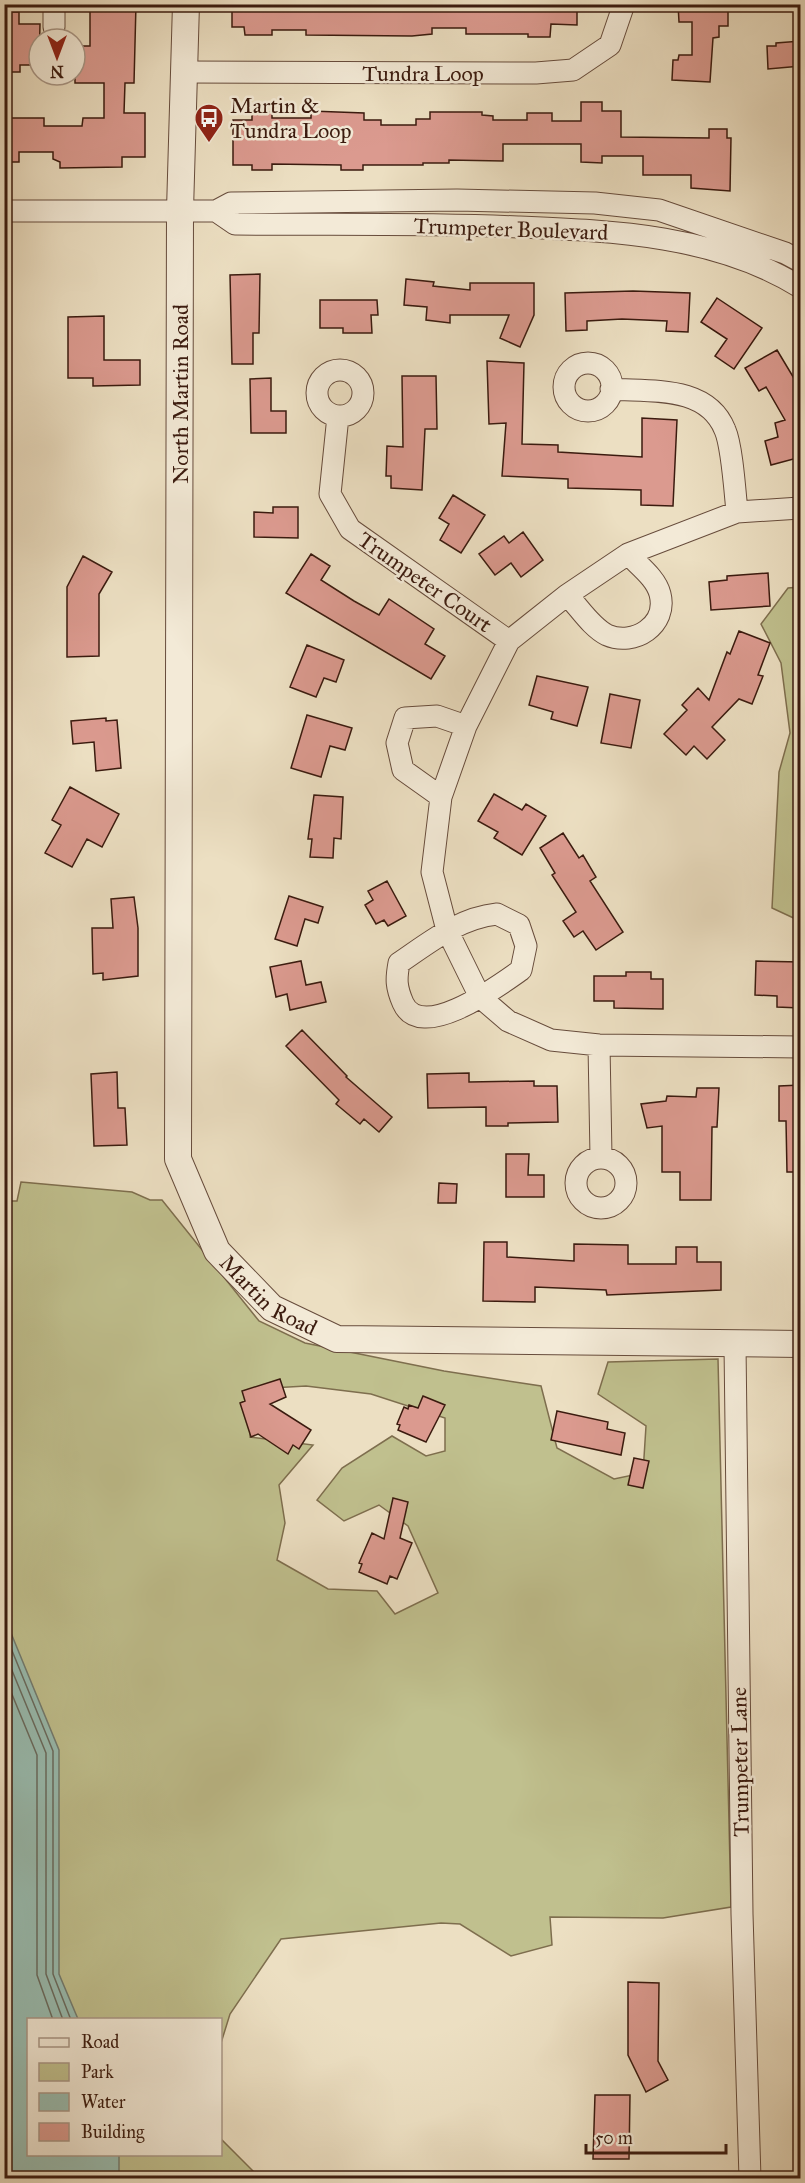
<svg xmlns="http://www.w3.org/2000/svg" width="805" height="2183" font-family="'IM FELL Great Primer',serif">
<rect width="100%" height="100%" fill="#ecdfc2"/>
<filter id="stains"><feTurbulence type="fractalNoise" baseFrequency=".00333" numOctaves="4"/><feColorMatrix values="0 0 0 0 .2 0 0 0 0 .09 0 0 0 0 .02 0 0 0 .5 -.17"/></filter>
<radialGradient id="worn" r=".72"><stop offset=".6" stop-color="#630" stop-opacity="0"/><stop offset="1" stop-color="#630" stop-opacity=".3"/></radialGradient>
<path fill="#c0c08e" stroke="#7e6e4e" stroke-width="1.5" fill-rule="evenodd" d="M800 587V921L772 908 779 772 790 733 781 663 761 624 788 588Z
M21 1182 132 1192 150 1200H162L259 1321 305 1343 444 1371 541 1386 557 1448 614 1479 643 1473 646 1426 598 1394 608 1362 718 1359 731 1907 663 1918 550 1917 552 1945 511 1956 460 1924 441 1923 281 1939 230 2014 221 2043 220 2020H28V2154H220L221 2139 257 2175 583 2178H5L4 1201H17ZM306 1386 371 1394 445 1418V1451L426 1456 392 1436 342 1468 317 1500 344 1521 379 1505 408 1526 438 1593 395 1614 377 1591 328 1589 277 1560 285 1523 279 1485 313 1445 250 1437 253 1389Z"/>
<path fill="#99bdb1" stroke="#737c70" stroke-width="1.5" d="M4 1616 59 1750V1974L78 2019 28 2020V2154L119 2155V2178H5Z"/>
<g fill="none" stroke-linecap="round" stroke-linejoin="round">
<path stroke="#6a6c60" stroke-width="1.5" d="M4 1631 53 1751V1974L71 2020
M4 1651 46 1753V1974L63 2020
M4 1675 37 1755V1975L53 2020"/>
</g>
<path fill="#db9a8f" stroke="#3b1b0f" stroke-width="1.5" d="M90 4H136L134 83H125L124 113H145V157H122V167L60 168V162L53 159V152H19V162H4V118H44V126H82L83 118H104V83H75V46H90Z
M232 4H577V25L551 24 550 37H528V34H466V28H432V34L412 36 306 35V30H272V35H245L244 27H232Z
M678 4H720V10H728V26H719V37L713 38 710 82 672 80 673 60H678L679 55H692V22H679Z
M4 12H19V24H40L39 65H20V72H4Z
M801 41V66L768 69 767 46H776V43Z
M581 102H602V111H621V137L709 138V129H727V138H731L730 191 691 188V175H643V156H602V163L581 162V144H503V161L449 160V163H423V165H363V170H341V165L272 164V170H252V165H233V120H252V112H272V118H311V111L364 113V120H381V125H416V119H430V112H482V115L493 116V120H527V113H552V121H581Z
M260 274 259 333H253V364H232L230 275Z
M406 279 434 282 433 286 470 290V283H534V315L520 347 500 338 509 315H450V323L426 320 427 307 404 305Z
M633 291 690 293 688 332 666 331 667 321 622 319 587 321V330L566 331 565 293Z
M717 298 762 328 734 369 715 356 727 339 701 322Z
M320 300H377L378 315H371L372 333H343V328H320Z
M104 316V360H140V385L93 386V378H68V317Z
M777 350 801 390V457L771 465 765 441 778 437 775 423 785 420 766 387 759 391 745 368Z
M487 361 524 363 522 444 558 445V452L642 457V418L677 420 673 506 641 505V490L568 488V479L502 476 506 423 489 424Z
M402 376H436L437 429H425L422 490 391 488V476H386L387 446 403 447Z
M271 378V411H286V433H251L250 379Z
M453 495 485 515 461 553 440 540 449 524 439 518Z
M273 507H298V538L254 537V512L273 513Z
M523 532 543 560 521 577 511 563 495 575 479 554 504 536 509 543Z
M311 554 330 566 321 580 354 601 379 615 389 599 434 629 425 644 445 656 431 679 286 593Z
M83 556 112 572 99 594V656L67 657V587Z
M768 573 770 606 711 610 709 582 727 580V576Z
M739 631 770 643 758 675 763 676 752 704 739 699 712 727 725 740 707 759 694 746 686 755 664 734 687 710 682 705 698 688 709 700 727 652 730 654Z
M307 645 344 660 336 682 324 678 316 697 290 687Z
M537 676 588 687 577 726 551 719 553 712 529 705Z
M610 694 640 700 631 748 601 743Z
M307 715 352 728 345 750 330 746 321 777 291 768Z
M106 718V721L117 720 121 768 96 771 94 742 73 744 71 721Z
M70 787 119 814 102 847 87 839 72 867 45 853 61 825 52 820Z
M494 794 522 810 526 804 546 816 522 855 494 838 498 832 478 821Z
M314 795 343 797 341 839 334 838 333 858 310 857 312 839H308Z
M563 833 579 858 583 855 596 877 590 881 623 932 596 950 583 931 574 937 563 921 576 912 552 875 555 873 540 848Z
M387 881 406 916 388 926 384 920 376 924 365 905 373 900 368 891Z
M289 896 323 907 318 923 305 919 297 946 275 939Z
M134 897 138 928V976L103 980V973L93 974 92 928H113L111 899Z
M301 961 306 985 321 982 326 1002 290 1010 287 994 276 997 270 967Z
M756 961 801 962 800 1008 777 1007V996L755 995Z
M626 972H651V979H663V1009L614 1008V1001H594V976H626Z
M302 1030 347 1076 346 1077 392 1117 379 1132 364 1119 360 1124 336 1104 339 1100 286 1046Z
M117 1072 118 1108H125L127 1145 94 1146 91 1074Z
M469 1073V1082L534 1081V1086H557L558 1122 508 1123V1126H486V1107L428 1108 427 1074Z
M801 1085V1172H787L786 1121H779V1086Z
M697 1088H719L717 1127H712L711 1200H680V1172H662V1126L647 1128 641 1104 666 1101 667 1096 696 1097Z
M506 1154H529L528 1175H544V1197H506Z
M439 1183 457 1184 456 1203H438Z
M484 1242H507V1257L574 1261V1244L628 1245V1264H676V1247H697V1262H721V1290L607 1295 606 1290 535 1287V1302L483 1301Z
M280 1379 286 1397 270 1404 311 1430 299 1449 293 1445 288 1454 258 1434 251 1437 240 1403 245 1401 242 1391Z
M423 1396 445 1405 426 1442 398 1430 400 1425 397 1424 404 1407 408 1409 409 1405 418 1408Z
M557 1411 608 1422 607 1429 625 1433 621 1455 551 1440Z
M634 1458 649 1461 643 1488 628 1485Z
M393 1498 408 1502 400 1538 412 1543 397 1579 390 1576 387 1584 359 1572 362 1564 359 1563 372 1533 384 1539Z
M628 1982 659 1983 658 2061 668 2080 646 2092 628 2055Z
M595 2095H630L629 2159H593Z"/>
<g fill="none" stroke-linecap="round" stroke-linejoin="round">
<g stroke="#674c3c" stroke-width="23">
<path id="minor" d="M54 27V4
M185 72 536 73 573 70 610 45 624 4
M4 211H216L231 203 457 200 595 203 659 210 785 253 800 261
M216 211 235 224C329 225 424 223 518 227 614 231 716 235 800 287
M564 387a24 24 0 1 1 48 0a24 24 0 1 1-48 0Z
M317 393a23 23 0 1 1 46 0a23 23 0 1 1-46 0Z
M611 389C651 392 707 385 725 430 732 446 735 492 737 512
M338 416 330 494 350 529 509 641
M800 508 737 512 628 554 567 595 509 641 466 726 441 797 432 872 447 930 480 997 508 1021 551 1040 599 1045 800 1047
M567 595C579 607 591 627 607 635 634 647 668 625 660 594 656 578 639 566 628 554
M441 797 403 770 397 743 405 718 437 716 466 726
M497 914 519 925 526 946 521 970C501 984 421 1044 403 1003 396 987 396 979 399 963 430 942 459 918 497 914Z
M599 1045 601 1157
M576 1183a25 25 0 1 1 50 0a25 25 0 1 1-50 0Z
M735 1345 742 1914 750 2178"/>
</g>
<g stroke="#674c3c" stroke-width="28">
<g id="tertiary">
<path id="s1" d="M186 4 180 210 178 1159 217 1251 272 1308 337 1339 800 1344"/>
</g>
</g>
<use href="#minor" stroke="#f3ead7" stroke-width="21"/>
<use href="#tertiary" stroke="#f3ead7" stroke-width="26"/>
</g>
<defs>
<g id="bus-pin" transform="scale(1.5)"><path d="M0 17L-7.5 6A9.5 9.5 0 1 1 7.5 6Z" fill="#8f2418" stroke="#f3ead7"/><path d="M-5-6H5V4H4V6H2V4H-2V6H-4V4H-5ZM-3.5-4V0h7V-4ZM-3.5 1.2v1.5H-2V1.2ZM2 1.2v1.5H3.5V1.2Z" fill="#fff"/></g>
</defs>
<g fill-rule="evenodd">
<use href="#bus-pin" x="209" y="118"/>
</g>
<g text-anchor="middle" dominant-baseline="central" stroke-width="5" stroke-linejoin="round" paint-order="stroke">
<g font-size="22" fill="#3b1b0f" stroke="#f3ead7">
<text x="423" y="73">Tundra Loop</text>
<text transform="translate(511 229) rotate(2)">Trumpeter Boulevard</text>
<text transform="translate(180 394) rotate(-90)">North Martin Road</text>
<text transform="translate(425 582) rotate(35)">Trumpeter Court</text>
<text stroke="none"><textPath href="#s1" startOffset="1324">Martin Road</textPath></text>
<text transform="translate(740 1762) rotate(-91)">Trumpeter Lane</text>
</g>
<g font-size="22" fill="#3b1b0f" stroke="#f3ead7" text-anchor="start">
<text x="230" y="105">Martin &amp;<tspan x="230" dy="25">Tundra Loop</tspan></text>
</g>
</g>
<rect width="805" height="2183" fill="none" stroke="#ecdfc2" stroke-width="24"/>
<rect x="6" y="6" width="793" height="2171" fill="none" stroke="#3b1b0f" stroke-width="3"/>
<rect x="12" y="12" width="781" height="2159" fill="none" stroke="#3b1b0f" stroke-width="1.5"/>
<rect x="27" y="2018" width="195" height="138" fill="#f3ead7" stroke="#a99787" stroke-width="1.5"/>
<rect x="39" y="2038" width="30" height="9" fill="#f3ead7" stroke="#a99787" stroke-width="1.5"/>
<text x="81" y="2048" font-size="18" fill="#3b1b0f">Road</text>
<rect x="39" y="2063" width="30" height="18" fill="#c0c08e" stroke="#a99787" stroke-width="1.5"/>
<text x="81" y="2078" font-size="18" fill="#3b1b0f">Park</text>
<rect x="39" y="2093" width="30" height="18" fill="#99bdb1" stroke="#a99787" stroke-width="1.5"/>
<text x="81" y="2108" font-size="18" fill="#3b1b0f">Water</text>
<rect x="39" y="2123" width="30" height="18" fill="#db9a8f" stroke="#a99787" stroke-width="1.5"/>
<text x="81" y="2138" font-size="18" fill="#3b1b0f">Building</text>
<g transform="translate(57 57) rotate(180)"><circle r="28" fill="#f3ead7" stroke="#a99787" stroke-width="1.5"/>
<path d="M0-4.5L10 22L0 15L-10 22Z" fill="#8f2418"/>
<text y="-9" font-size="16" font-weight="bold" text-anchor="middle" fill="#3b1b0f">N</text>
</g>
<path d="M586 2144v9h140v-9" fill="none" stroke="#3b1b0f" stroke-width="3"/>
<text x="595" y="2144" font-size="18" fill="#3b1b0f" stroke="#f3ead7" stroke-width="4.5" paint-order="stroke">50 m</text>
<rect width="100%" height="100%" filter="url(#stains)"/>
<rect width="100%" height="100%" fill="url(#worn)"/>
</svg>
